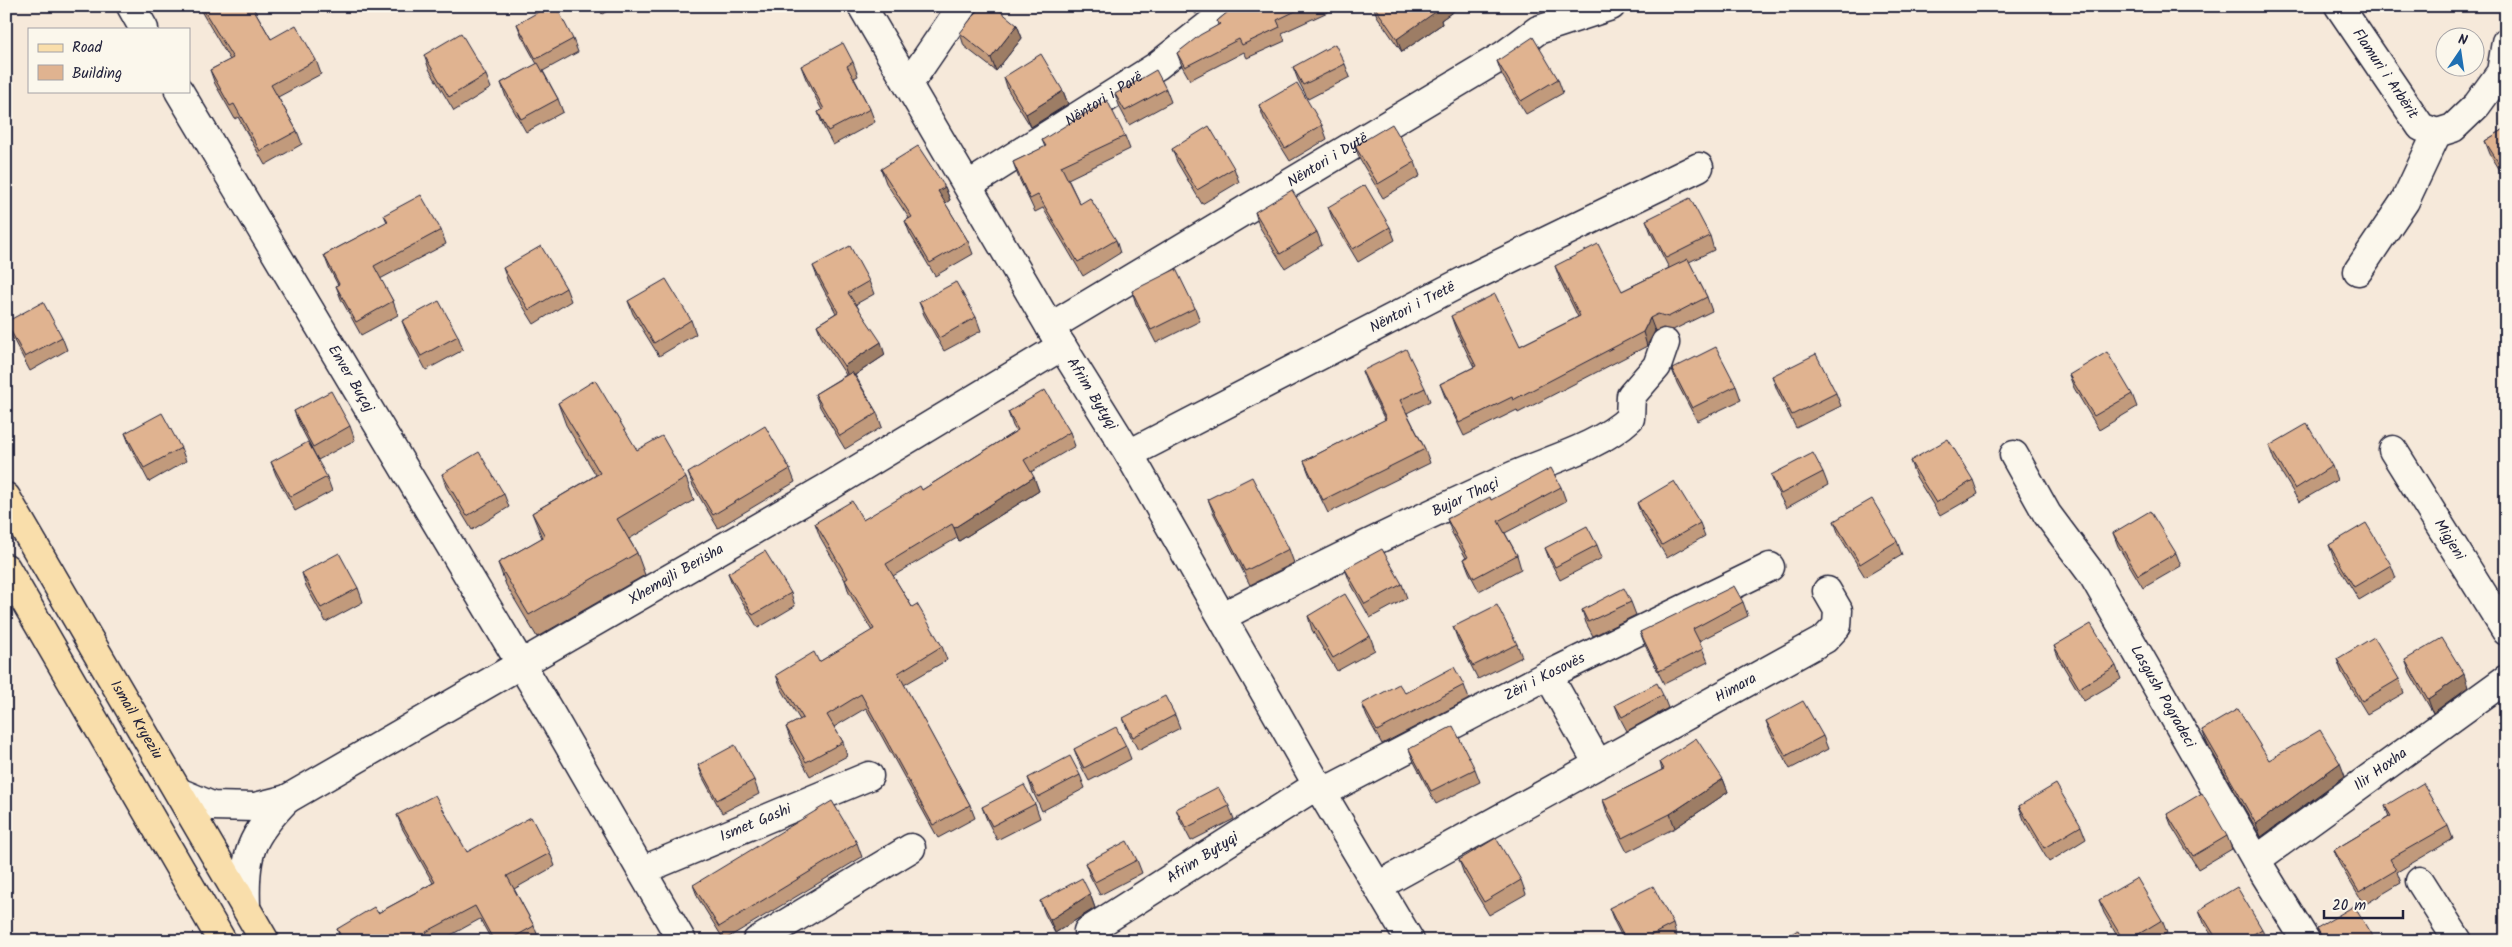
<svg xmlns="http://www.w3.org/2000/svg" width="2512" height="947" font-family="Kalam,sans-serif">
<rect width="100%" height="100%" fill="#f6e9da"/>
<filter id="ink" filterUnits="userSpaceOnUse"><feTurbulence type="fractalNoise" baseFrequency=".02" numOctaves="2"/><feDisplacementMap in="SourceGraphic" scale="10" xChannelSelector="R" yChannelSelector="G"/><feConvolveMatrix kernelMatrix="1 2 1 2 8 2 1 2 1" color-interpolation-filters="sRGB"/></filter>
<g filter="url(#ink)">
<g fill="none" stroke-linecap="round" stroke-linejoin="round">
<g stroke="#22223b" stroke-width="31">
<g id="minor">
<path d="M131 6 144 29"/>
<path id="s1" d="M862 6 1050 327 1129 454 1322 793 1410 941"/>
<path id="s2" d="M2339 6 2421 127 2437 133 2453 128 2477 105 2501 72 2506 42"/>
<path d="M908 85 962 6"/>
<path id="s3" d="M179 91 552 716 682 941"/>
<path id="s4" d="M969 185 1157 66 1233 6"/>
<path d="M2358 271 2405 201 2437 133"/>
<path id="s5" d="M1050 327 1504 55 1538 30 1611 6"/>
<path id="s6" d="M2393 450 2506 631"/>
<path id="s7" d="M1129 454 1464 281 1699 167"/>
<path id="s8" d="M2014 455 2047 514 2094 577 2256 860 2306 941"/>
<path id="s9" d="M1223 616C1317 568 1412 522 1508 478 1548 460 1598 448 1630 418L1631 396 1657 366 1665 343"/>
<path d="M1548 675 1598 764"/>
<path id="s10" d="M181 793 212 806 255 807 287 799 830 486 1062 346"/>
<path id="s11" d="M1322 793 1548 675 1770 567"/>
<path id="s12" d="M2256 860 2506 679"/>
<path id="s13" d="M643 870 869 776"/>
<path d="M2420 881 2458 941"/>
<path id="s14" d="M1378 886 1825 639 1837 626 1838 610 1827 591"/>
<path d="M246 906C244 853 250 837 287 799"/>
<path id="s15" d="M1088 931 1319 784"/>
<path d="M757 941 911 848"/>
</g>
</g>
<g stroke="#22223b" stroke-width="31">
<g id="major">
<path id="s16" d="M6 497 265 941"/>
<path d="M6 568 222 941"/>
</g>
</g>
<use href="#minor" stroke="#fbf7ec" stroke-width="28"/>
<use href="#major" stroke="#f9deab" stroke-width="28"/>
</g>
<path fill="#c19a7c" stroke="#22223b" d="M198 6H252L271 39 316 60 321 74 278 97 297 131 302 144 265 165 238 117 235 119 215 84 210 70 230 60Z
M598 6H616L602 14Z
M1186 6H1202L1196 14Z
M1235 6H1337L1332 10 1282 33 1285 41 1247 58 1244 52 1190 80 1182 66 1177 53 1218 25 1217 21Z
M1373 6H1461L1441 20 1442 24 1402 52 1377 16Z
M517 24 573 39 578 52 543 71 558 99 563 112 526 132 506 97 501 83 537 64 522 37Z
M1017 25 1022 38 996 71 964 46 960 33Z
M424 55 486 75 491 88 454 111 429 69Z
M1497 61 1558 79 1563 93 1526 114 1502 75Z
M853 62 858 76 854 78 870 109 875 122 833 145 823 126 818 112 822 110 806 79 801 66Z
M1345 64 1350 77 1308 99 1298 80 1293 67Z
M1004 77 1063 91 1068 104 1031 127 1008 90Z
M1166 89 1171 102 1129 125 1120 108 1115 94Z
M1259 105 1322 125 1327 139 1290 161 1264 119Z
M2506 128V180L2490 154 2485 141Z
M1125 136 1130 149 1068 179 1080 204 1116 240 1120 253 1083 276 1043 208 1035 212 1018 176 1013 162 1045 147 1042 140Z
M1355 146 1415 162 1420 176 1383 198 1360 160Z
M1172 149 1234 168 1239 182 1202 204 1177 162Z
M881 169 945 187 950 200 945 203 968 241 973 254 935 276 910 234 905 221 909 218 886 183Z
M1328 207 1390 227 1395 240 1358 262 1333 220Z
M1255 212 1317 232 1322 245 1285 268 1259 226Z
M384 215 441 230 446 244 380 279 393 301 398 315 361 335 341 299 336 286 338 285 329 268 324 255 387 222Z
M1646 220 1710 236 1714 250 1689 262 1707 297 1712 311 1673 330 1663 328 1655 331 1647 346 1518 413 1517 410 1464 436 1445 397 1440 384 1474 367 1456 330 1451 316 1520 346 1578 317 1560 280 1555 266 1622 291 1669 268 1651 233Z
M813 266 869 281 874 294 856 304 885 355 855 375 877 413 882 427 845 449 820 407 815 394 846 375 822 338 817 325 836 313 818 279Z
M503 268 566 288 571 301 534 324 508 282Z
M2506 290V305L2501 292Z
M1132 291 1195 308 1200 321 1156 343 1136 304Z
M628 301 691 320 696 334 659 356 633 314Z
M919 302 976 317 981 331 944 351 924 315Z
M402 321 458 336 463 350 426 370 407 334Z
M6 322 62 337 67 350 30 371 11 335Z
M1672 369 1736 386 1741 400 1697 421 1677 383Z
M1362 371 1425 388 1430 401 1407 413 1425 449 1430 463 1328 513 1309 474 1304 461 1385 420 1367 384Z
M2069 375 2132 394 2137 407 2099 430 2074 388Z
M1772 376 1836 393 1841 406 1796 428 1777 390Z
M558 403 637 450 686 478 694 500 629 539 637 553 645 575 537 637 506 585 498 563 542 538 532 513 596 475 566 425Z
M294 411 350 426 355 440 318 460 299 424Z
M1008 412 1070 432 1075 446 1031 472 1039 491 959 541 957 538 893 576 912 607 942 646 947 660 904 685 970 805 975 818 938 838 866 708 834 727 843 742 847 756 810 776 791 741 786 727 800 720 781 688 776 675 819 662 872 631 849 593 845 580 820 537 815 523 863 520 922 490 1016 431 1013 426Z
M125 433 181 448 186 461 149 482 130 446Z
M2269 446 2332 466 2337 480 2299 502 2274 460Z
M1910 461 1973 480 1978 494 1940 516 1915 475Z
M271 462 327 477 332 491 295 511 276 475Z
M790 469 795 482 718 528 693 486 688 473Z
M1823 472 1828 485 1786 508 1776 489 1771 475Z
M442 474 504 494 509 507 472 530 446 487Z
M1561 487 1566 501 1505 533 1517 555 1521 569 1479 591 1469 572 1464 559 1466 558 1452 533 1447 519 1491 500Z
M1208 499 1289 549 1294 563 1250 585 1213 512Z
M1637 503 1700 523 1705 536 1667 558 1642 517Z
M1834 521 1897 541 1902 555 1865 577 1839 535Z
M2113 533 2176 553 2181 566 2143 588 2118 546Z
M1597 545 1602 558 1560 580 1550 561 1545 548Z
M2329 545 2391 565 2396 578 2359 600 2334 559Z
M1345 569 1402 584 1407 598 1370 618 1350 582Z
M302 573 358 588 363 602 326 622 306 586Z
M728 573 791 593 795 606 758 628 733 586Z
M1631 602 1636 615 1593 636 1586 623 1582 610Z
M1743 602 1748 616 1699 641 1708 662 1664 684 1645 645 1640 632Z
M1308 616 1370 636 1375 650 1337 671 1312 630Z
M1453 627 1517 644 1522 657 1478 679 1458 640Z
M2054 646 2116 666 2121 679 2084 701 2059 659Z
M2337 659 2399 679 2404 693 2367 714 2342 673Z
M2405 660 2468 687 2433 713 2410 673Z
M1464 685 1469 699 1382 744 1367 717 1362 704 1405 693Z
M1663 695 1668 708 1627 731 1620 718 1615 705Z
M1175 715 1180 728 1138 750 1128 731 1123 718Z
M1766 721 1823 736 1828 749 1790 769 1771 734Z
M2202 730 2269 760 2345 776 2261 837 2207 743Z
M1126 746 1131 759 1089 781 1079 762 1074 749Z
M1409 749 1475 769 1480 782 1436 804 1414 762Z
M1660 762 1723 779 1728 792 1675 828 1627 852 1607 813 1603 800 1662 770Z
M698 765 754 780 759 794 722 813 703 778Z
M1080 775 1085 788 1042 811 1033 792 1028 778Z
M1035 804 1040 818 997 840 987 820 982 807Z
M1229 806 1234 819 1191 841 1181 822 1176 809Z
M2019 806 2081 826 2086 839 2049 862 2024 820Z
M2385 806 2448 826 2453 839 2397 872 2401 883 2364 905 2339 863 2334 850 2389 817Z
M2167 814 2227 836 2232 849 2198 869 2172 827Z
M397 815 467 852 550 853 555 866 514 889 534 926 539 939 537 941H492L480 919 440 941H341L337 929 378 913 433 883 402 828Z
M857 843 862 857 724 940 698 898 693 885Z
M1137 860 1142 873 1100 895 1090 876 1085 863Z
M1459 860 1521 880 1526 894 1489 915 1464 874Z
M1090 894 1095 908 1055 933 1045 914 1040 901Z
M2099 900 2162 920 2167 933 2154 941H2120L2104 913Z
M1609 908 1673 924 1677 938 1672 941H1624L1614 921Z
M2199 910 2262 929 2266 941H2215L2204 923Z
M2317 928 2375 941H2321Z"/>
<path fill="#9d7d65" stroke="#22223b" d="M1193 6H1202L1196 14Z
M1331 6H1337L1332 10Z
M1437 6H1461L1441 20 1442 24 1402 52 1397 39Z
M1017 25 1022 38 996 71 991 58Z
M1063 91 1068 104 1031 127 1026 114Z
M945 187 950 200 943 205 938 191Z
M1650 318 1655 331 1647 346 1643 332Z
M881 342 885 355 849 379 844 366Z
M1034 477 1039 491 959 541 954 528Z
M2464 674 2468 687 2433 713 2428 699Z
M2340 763 2345 776 2261 837 2256 824Z
M1723 779 1728 792 1675 828 1670 814Z
M1090 894 1095 908 1055 933 1050 920Z"/>
<path fill="#e0b390" stroke="#22223b" d="M201 6H252L271 39 296 25 316 60 271 85 297 131 260 151 234 104 230 106 210 70 233 58Z
M549 6H556L573 39 536 59 517 24Z
M981 6H994L1017 25 991 58 960 33Z
M1235 6H1306L1277 20 1280 27 1242 45 1239 39 1185 67 1177 53 1200 35 1220 24 1217 21Z
M1374 6H1437L1435 7 1437 11 1397 39Z
M461 33 486 75 449 97 424 55Z
M1533 37 1558 79 1521 101 1497 61Z
M843 43 853 62 847 66 870 109 828 131 818 112 824 109 801 66Z
M1335 44 1345 64 1303 85 1293 67Z
M1041 54 1063 91 1026 114 1004 77Z
M538 63 558 99 521 119 501 83Z
M1156 70 1166 89 1125 111 1115 94Z
M1297 83 1322 125 1285 148 1259 105Z
M1107 100 1125 136 1061 166 1080 204 1090 198 1116 240 1078 262 1038 195 1030 199 1013 162 1046 146 1042 140Z
M1392 124 1415 162 1378 184 1355 146Z
M1209 126 1234 168 1197 190 1172 149Z
M2506 128V175L2485 141Z
M918 146 945 187 938 191 968 241 930 263 905 221 912 217 881 169Z
M1365 185 1390 227 1353 249 1328 207Z
M1292 190 1317 232 1280 254 1255 212Z
M421 195 441 230 374 266 393 301 356 322 336 286 339 284 324 255 388 221 384 215Z
M1690 198 1710 236 1666 258 1646 220Z
M1598 244 1622 291 1688 259 1707 297 1668 317 1658 314 1650 318 1643 332 1513 400 1512 397 1459 423 1440 384 1476 366 1451 316 1495 294 1520 346 1580 316 1555 266Z
M541 246 566 288 529 310 503 268Z
M850 246 869 281 848 293 881 342 844 366 817 325 838 312 813 266Z
M1176 269 1195 308 1151 330 1132 291Z
M666 279 691 320 654 343 628 301Z
M956 282 976 317 939 338 919 302Z
M2506 290V300L2501 292Z
M439 301 458 336 421 356 402 321Z
M43 302 62 337 25 357 6 322Z
M1716 347 1736 386 1692 408 1672 369Z
M1406 349 1425 388 1400 400 1425 449 1323 500 1304 461 1386 419 1362 371Z
M2107 352 2132 394 2094 416 2069 375Z
M1816 354 1836 393 1792 415 1772 376Z
M2506 359V365L2503 361Z
M852 372 877 413 840 436 815 394Z
M595 380 637 450 662 436 686 478 617 519 637 553 529 615 498 563 545 536 532 513 600 473 558 403Z
M1045 390 1070 432 1024 460 1034 477 954 528 952 524 886 564 912 607 917 604 942 646 898 673 970 805 933 825 861 694 827 715 843 742 806 762 786 727 803 718 776 675 814 652 819 662 874 629 845 580 848 578 815 523 852 501 863 520 920 486 922 490 1018 430 1008 412Z
M331 391 350 426 313 447 294 411Z
M162 413 181 448 144 468 125 433Z
M2307 424 2332 466 2295 489 2269 446Z
M765 426 790 469 713 515 688 473Z
M1948 439 1973 480 1936 503 1910 461Z
M308 442 327 477 290 497 271 462Z
M479 452 504 494 467 516 442 474Z
M1813 453 1823 472 1781 494 1771 475Z
M1551 468 1561 487 1498 521 1517 555 1474 578 1464 559 1468 557 1447 519 1490 497 1491 500Z
M1252 477 1289 549 1245 571 1208 499Z
M1674 481 1700 523 1662 545 1637 503Z
M1872 499 1897 541 1860 564 1834 521Z
M2150 511 2176 553 2138 575 2113 533Z
M2366 523 2391 565 2354 587 2329 545Z
M1587 526 1597 545 1555 567 1545 548Z
M1382 549 1402 584 1365 604 1345 569Z
M765 551 791 593 753 615 728 573Z
M339 553 358 588 321 608 302 573Z
M1734 586 1743 602 1693 629 1703 649 1659 671 1640 632Z
M1624 588 1631 602 1588 622 1582 610Z
M1345 594 1370 636 1333 658 1308 616Z
M1497 605 1517 644 1473 666 1453 627Z
M2091 624 2116 666 2079 688 2054 646Z
M2374 637 2399 679 2362 701 2337 659Z
M2442 638 2464 674 2428 699 2405 660Z
M1454 667 1464 685 1377 731 1362 704 1399 684 1405 693Z
M1657 683 1663 695 1622 717 1615 705Z
M1165 696 1175 715 1133 737 1123 718Z
M1803 701 1823 736 1786 756 1766 721Z
M2238 709 2269 760 2320 730 2340 763 2256 824 2202 730Z
M1453 726 1475 769 1431 791 1409 749Z
M1116 727 1126 746 1084 768 1074 749Z
M1696 738 1723 779 1670 814 1622 838 1603 800 1664 769 1660 762Z
M735 745 754 780 717 800 698 765Z
M1070 756 1080 775 1038 797 1028 778Z
M2423 783 2448 826 2390 859 2396 870 2359 892 2334 850 2391 816 2385 806Z
M2056 784 2081 826 2044 848 2019 806Z
M1024 785 1035 804 992 826 982 807Z
M1218 787 1229 806 1186 828 1176 809Z
M2202 793 2227 836 2193 856 2167 814Z
M435 795 467 852 531 817 550 853 507 876 534 926 507 941H494L475 906 426 932 431 941H344L337 929 374 907 378 913 435 882 397 815Z
M832 801 857 843 719 927 693 885Z
M1496 838 1521 880 1484 902 1459 860Z
M1127 841 1137 860 1095 882 1085 863Z
M1082 878 1090 894 1050 920 1040 901Z
M2137 878 2162 920 2127 941H2124L2099 900Z
M1653 886 1673 924 1640 941H1626L1609 908Z
M2237 887 2262 929 2242 941H2218L2199 910Z
M2354 906 2375 941H2324L2317 928Z
M1798 930 1804 941H1779Z
M2439 935 2448 941H2429Z"/>
</g>
<g text-anchor="middle" dominant-baseline="central" stroke-width="4.5" stroke-linejoin="round" paint-order="stroke">
<g font-size="15" fill="#22223b" stroke="#fbf7ec">
<text stroke="none"><textPath href="#s2" startOffset="82">Flamuri i Arbërit</textPath></text>
<text stroke="none"><textPath href="#s4" startOffset="160">Nëntori i Parë</textPath></text>
<text stroke="none"><textPath href="#s5" startOffset="324">Nëntori i Dytë</textPath></text>
<text stroke="none"><textPath href="#s7" startOffset="319">Nëntori i Tretë</textPath></text>
<text stroke="none"><textPath href="#s3" startOffset="335">Enver Buçaj</textPath></text>
<text stroke="none"><textPath href="#s1" startOffset="451">Afrim Bytyqi</textPath></text>
<text stroke="none"><textPath href="#s9" startOffset="270">Bujar Thaçi</textPath></text>
<text stroke="none"><textPath href="#s6" startOffset="106">Migjeni</textPath></text>
<text stroke="none"><textPath href="#s10" startOffset="559">Xhemajli Berisha</textPath></text>
<text stroke="none"><textPath href="#s11" startOffset="251">Zëri i Kosovës</textPath></text>
<text stroke="none"><textPath href="#s14" startOffset="409">Himara</textPath></text>
<text stroke="none"><textPath href="#s8" startOffset="284">Lasgush Pogradeci</textPath></text>
<text stroke="none"><textPath href="#s16" startOffset="258">Ismail Kryeziu</textPath></text>
<text stroke="none"><textPath href="#s12" startOffset="154">Ilir Hoxha</textPath></text>
<text stroke="none"><textPath href="#s13" startOffset="122">Ismet Gashi</textPath></text>
<text stroke="none"><textPath href="#s15" startOffset="136">Afrim Bytyqi</textPath></text>
</g>
</g>
<rect width="2512" height="947" fill="none" stroke="#fbf7ec" stroke-width="25"/>
<rect x="12" y="12" width="2487" height="922" fill="none" stroke="#22223b" stroke-width="2" filter="url(#ink)"/>
<rect x="28" y="28" width="162" height="65" fill="#fbf7ec" stroke="#a4a2a5"/>
<rect x="38" y="44" width="25" height="8" fill="#f9deab" stroke="#a4a2a5"/>
<text x="72" y="52" font-size="15" fill="#22223b">Road</text>
<rect x="38" y="65" width="25" height="15" fill="#e0b390" stroke="#a4a2a5"/>
<text x="72" y="78" font-size="15" fill="#22223b">Building</text>
<g transform="translate(2460 52) rotate(13)"><circle r="24" fill="#fbf7ec" stroke="#a4a2a5"/>
<path d="M0-4L9 19L0 12L-9 19Z" fill="#1f6fb2"/>
<text y="-8" font-size="14" font-weight="bold" text-anchor="middle" fill="#22223b">N</text>
</g>
<path d="M2324 910v8h79v-8" fill="none" stroke="#22223b" stroke-width="2.5"/>
<text x="2332" y="910" font-size="15" fill="#22223b" stroke="#fbf7ec" stroke-width="4" paint-order="stroke">20 m</text>
</svg>
